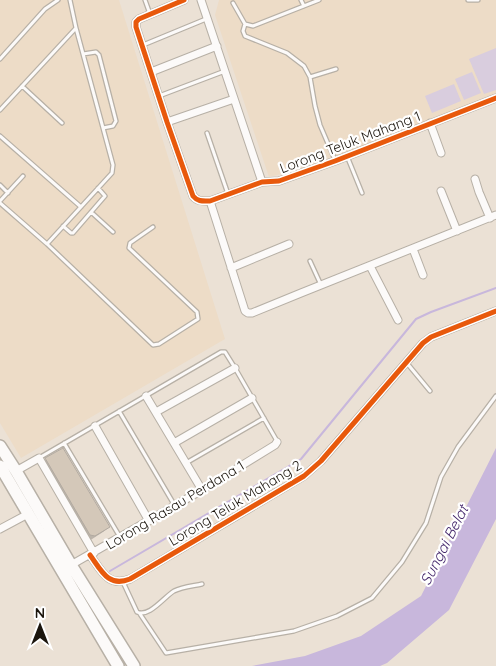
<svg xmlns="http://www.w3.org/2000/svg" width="496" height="666" font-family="Quicksand,sans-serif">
<rect width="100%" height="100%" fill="#ebe1d5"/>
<path fill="#eddcc7" d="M0 0H119L225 339 21 458 0 423Z
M219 0H496V96L318 165 269 177 215 15Z"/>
<path fill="#d9cdde" d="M496 48V90L484 94 469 59Z
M472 72 481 93 464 100 455 79Z
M454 84 461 101 432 113 425 96Z"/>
<path fill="#c8b7dc" d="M496 448V519L449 610 387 663 380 666H252L305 656 361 636 421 596Z"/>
<path fill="#0003" d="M46 459 109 527 103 532 89 541 41 465Z"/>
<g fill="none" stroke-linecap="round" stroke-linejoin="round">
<path stroke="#c8b7dc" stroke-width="2" d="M110 571 301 459 416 319 431 312 496 288"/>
</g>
<path fill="#d4c8b9" stroke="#b2aaa1" d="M63 448 110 527 95 536 90 535 45 458Z"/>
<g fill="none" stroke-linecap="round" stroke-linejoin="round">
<g stroke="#b7b0a6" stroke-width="5.5">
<path id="service" d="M145 0 150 14
M301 0 304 6
M468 0H478
M233 3 245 24 253 26 319 0
M245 24 243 31 245 36 287 53 304 66 310 77 315 106 320 125 335 160
M143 45 206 19
M83 54 96 52 99 55 116 121 113 126 103 128
M0 59 45 9 58 0
M310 77 336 69
M22 86 62 123
M159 96 225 71
M0 110 76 28 70 0
M207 133 228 194
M0 136 81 207
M347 156 362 193
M0 185 8 193
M0 201 23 176
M0 203 47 244 112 173 113 165 76 28
M91 212 113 232
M63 226 71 233H73L105 196 98 188
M47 244 153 345 159 344 198 319 197 312 129 248 130 243 153 227
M310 261 321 285
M406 362 430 391
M119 411 175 506
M64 443 120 537
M39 458 221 352H225L235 368 277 441
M186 463 264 418
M123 582 137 612C149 618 164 597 174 591 182 587 193 586 202 584
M140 614 166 653 294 631 337 616 372 598 402 562 426 523 441 477 458 447 496 396"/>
</g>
<g stroke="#b7b0a6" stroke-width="9">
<path id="minor" d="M184 0 139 19 136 22V27L167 122 193 196C198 202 203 201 210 201L262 182 279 181 335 161 496 98
M201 0 262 182
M151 72 217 46
M167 122 234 99
M430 123 441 153
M475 179 479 192 490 218
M441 191 457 231
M210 201 245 311 248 313H252L301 293 496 215
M413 249 423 275
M370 266 398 320
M231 268 289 244
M146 396 202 490
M156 412 235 368
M95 426 149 521
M174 443 252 398
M16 471 39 458 94 553
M0 529 28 514
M90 555C101 570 108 588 130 579L304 476 321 461 423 343 431 337 496 311
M71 565 202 490 275 445 277 442"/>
</g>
<g stroke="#b7b0a6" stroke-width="14">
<path id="trunk" d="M0 446 16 471 71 565 134 666
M0 466 118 666"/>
</g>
<use href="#service" stroke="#fcfaf9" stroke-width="3"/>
<use href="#minor" stroke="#fcfaf9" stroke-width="7"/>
<use href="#trunk" stroke="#fcfaf9" stroke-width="11"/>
<g stroke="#fff" stroke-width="8">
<path id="cycleway" d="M184 0 139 19 136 22V27L167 122 193 196C198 202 203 201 210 201L262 182 279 181 335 161 496 98
M90 555C101 570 108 588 130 579L304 476 321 461 423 343 431 337 496 311"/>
</g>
<use href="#cycleway" stroke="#e8590c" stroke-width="5"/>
</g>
<g text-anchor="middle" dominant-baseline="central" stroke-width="4.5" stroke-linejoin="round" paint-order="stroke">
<g font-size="14" fill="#1b150d" stroke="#fff">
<text transform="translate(350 142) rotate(-21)">Lorong Teluk Mahang 1</text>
<text transform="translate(235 503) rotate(-31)">Lorong Teluk Mahang 2</text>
<text transform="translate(175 505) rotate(-31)">Lorong Rasau Perdana 1</text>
</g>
<g font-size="15" font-style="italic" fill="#44276b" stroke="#fff">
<text transform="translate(444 545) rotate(-63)">Sungai Belat</text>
</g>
</g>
<g transform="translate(40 626)" stroke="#ffffff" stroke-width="4" paint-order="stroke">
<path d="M0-4L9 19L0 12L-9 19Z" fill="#1b150d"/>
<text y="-8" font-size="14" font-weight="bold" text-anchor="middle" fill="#1b150d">N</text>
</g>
</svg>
